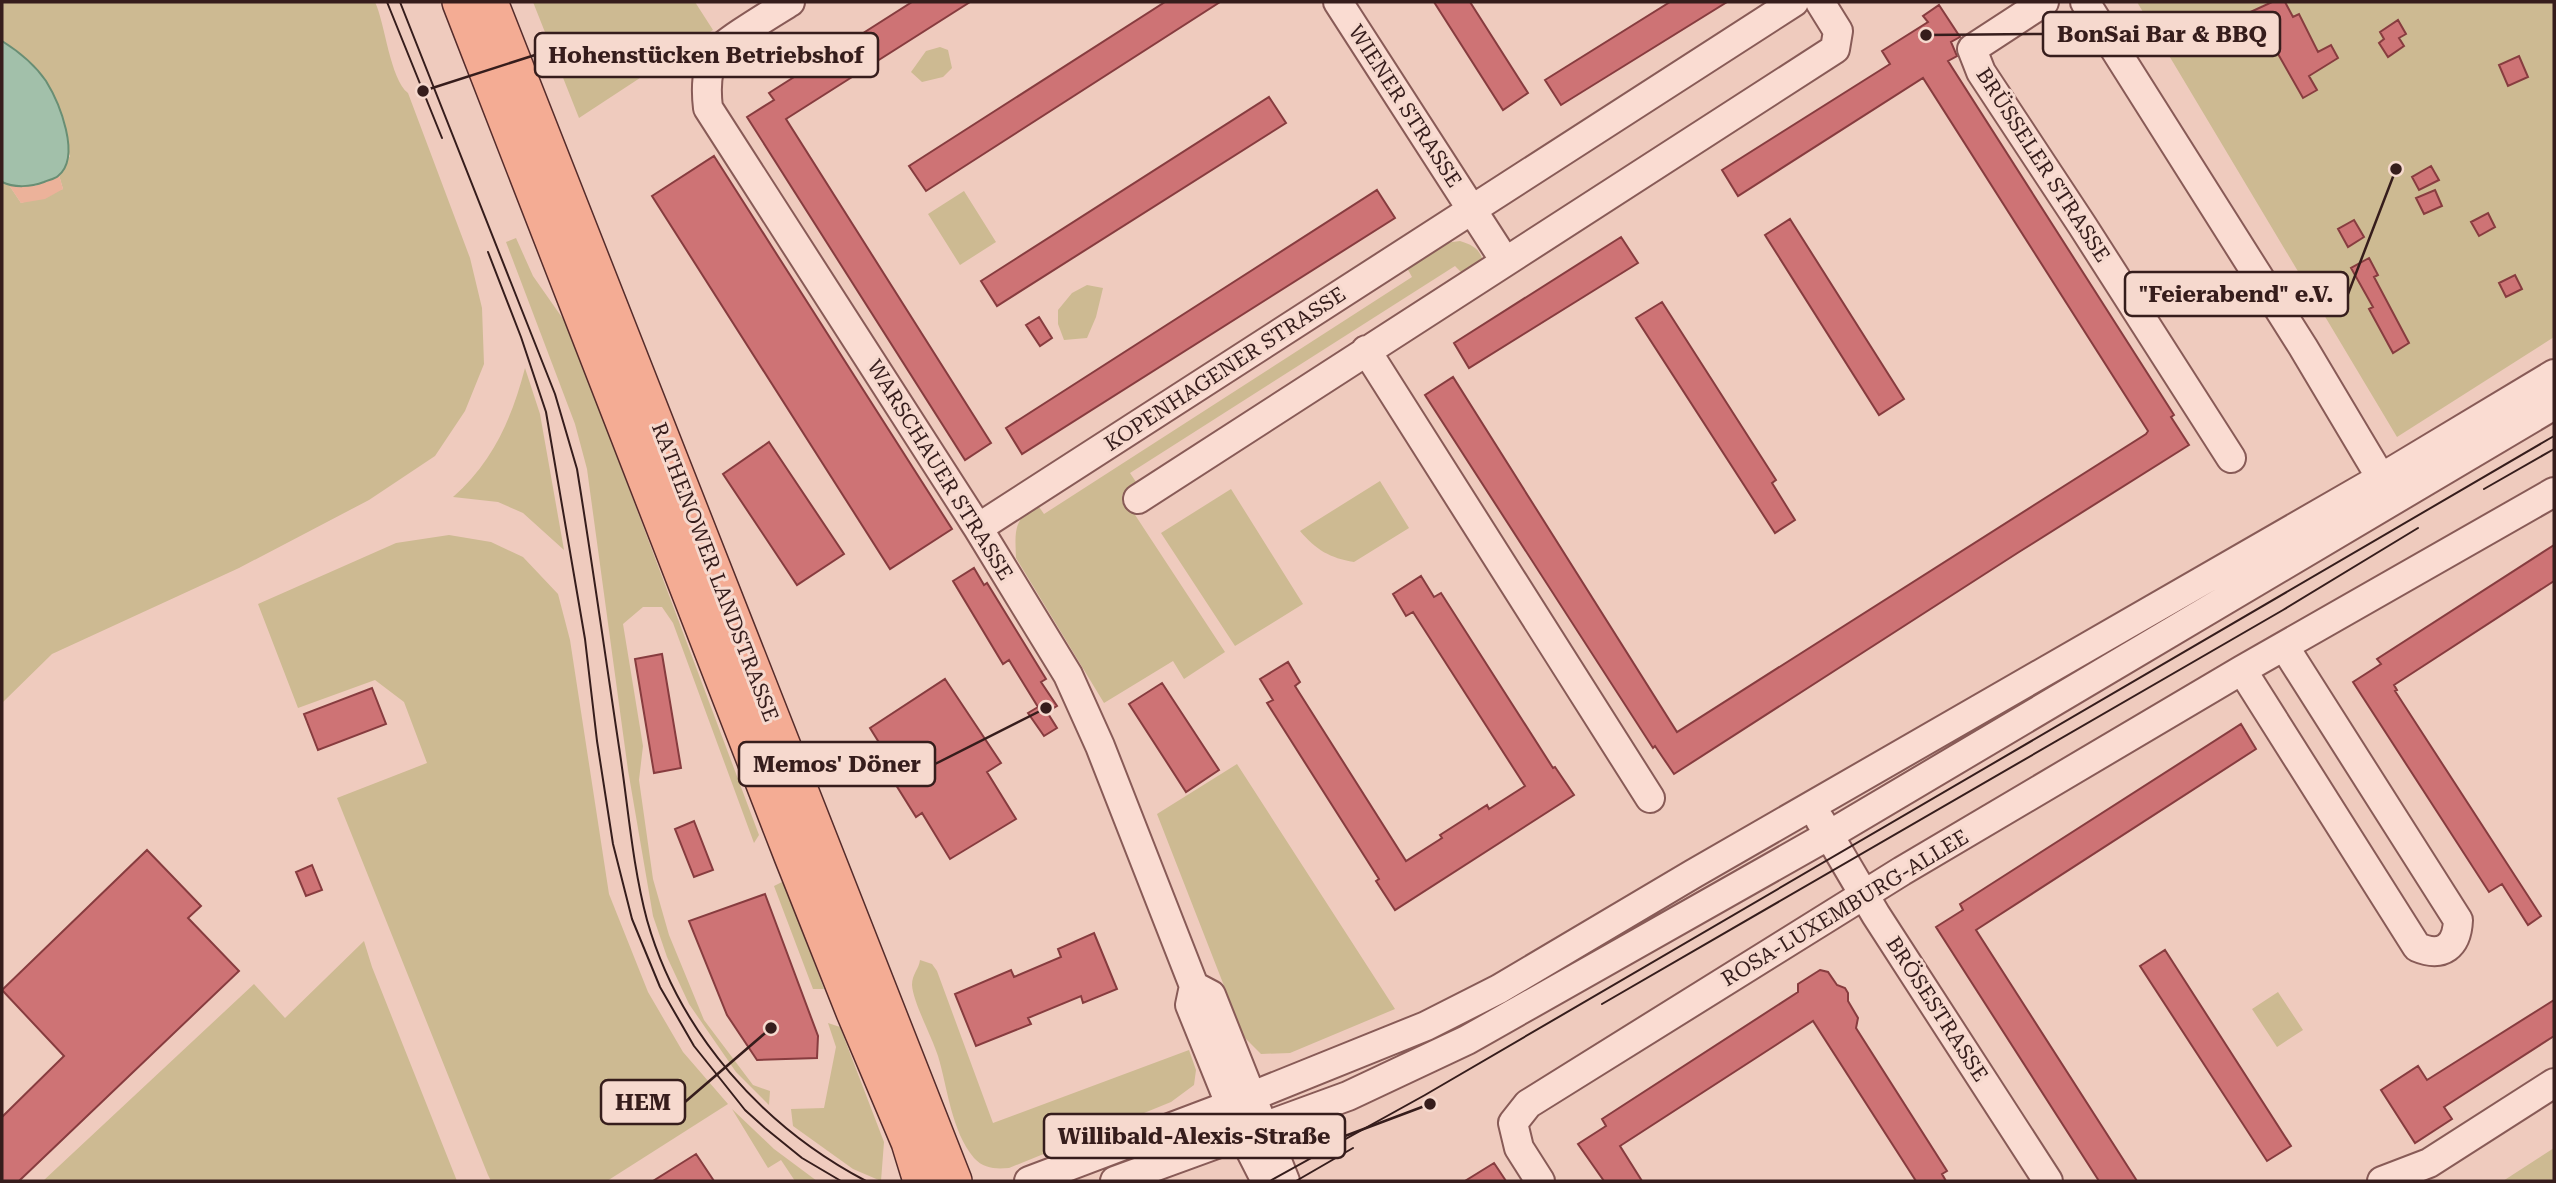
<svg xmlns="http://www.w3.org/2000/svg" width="2556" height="1183" viewBox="0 0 2556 1183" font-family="'Roboto Serif',serif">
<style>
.green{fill:#cdba92}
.sand{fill:#ecb29a}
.water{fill:#a2c0aa;stroke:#698e74;stroke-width:2}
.building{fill:#ce7375;stroke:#873c3f;stroke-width:2}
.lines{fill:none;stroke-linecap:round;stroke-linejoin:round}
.minor-casing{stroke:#885b57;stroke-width:32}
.major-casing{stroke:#552c2b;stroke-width:38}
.minor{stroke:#fadcd2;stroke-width:28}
.major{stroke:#f4ac94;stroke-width:35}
.tram{stroke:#361d1c;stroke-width:2}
.labels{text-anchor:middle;stroke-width:6;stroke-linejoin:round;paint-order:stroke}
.street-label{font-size:21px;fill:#361d1c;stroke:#f6d9ce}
.leader{fill:none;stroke:#361d1c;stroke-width:2.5}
.callout-dot{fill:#361d1c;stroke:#f6d9ce;stroke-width:2.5}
.callout{fill:#f6d9ce;stroke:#361d1c;stroke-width:2.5}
.callout-label{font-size:23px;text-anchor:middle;font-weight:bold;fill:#361d1c}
</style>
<rect width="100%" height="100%" fill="#efcbbe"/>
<!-- green -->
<path class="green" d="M2,2h373c10,21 15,77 33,91l62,165 12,50 2,56 -19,47 -30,45 -66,44 -130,68 -187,86 -50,49v-521l7,3 12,18 42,-14 -4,-14 11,-19 -51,-104 -17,-11z
M533,2h162l18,28 -134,88z
M2137,2h417v335l-157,100z
M940,47l8,3 4,18 -9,9 -21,5 -11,-10 15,-21z
M964,191l32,51 -36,23 -32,-51z
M516,238l17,38 35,50 191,509 -5,8 -81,-220 -11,-16h-19l-20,17 20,122 -4,34 14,99 16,56 35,85 49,65 17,6 -1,14 -33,-33 -47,-68 -22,-47 -14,-41 -25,-146 -41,-301 -12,-45 -69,-182z
M1460,241c12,4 20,7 23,21l-17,15 -11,-11 -325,207 8,12 -16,10 103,157 -41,27 -11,-18 -69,42 -88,-145c-1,-28 -3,-37 21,-54l7,10 368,-237 -5,-9 38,-25z
M1087,285l16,3 -7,29 -9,21 -23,2 -6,-16v-14l14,-17z
M525,368l15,46 24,136 -41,-37 -25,-11 -45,-5c40,-35 59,-79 72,-129z
M1380,481l29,47 -55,34c-24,-4 -38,-12 -54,-31z
M1231,489l72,115 -68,42 -74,-113z
M449,535l42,7 32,15 35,37 12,46 39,254 39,98 35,60 45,52 -121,77h-116l-3,-6 -151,-377 90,-35 -23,-61 -29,-22 -77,28 -40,-104 138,-61z
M1237,764l158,245 -105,44 -29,1 -17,-17 -87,-223z
M784,881l40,108h-11l-39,-103z
M364,941l8,26 85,214h-414l211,-197 31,34z
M920,960l12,4 5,7 56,152 196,-73 7,20 -2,15 -23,17 -162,66c-13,1 -25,1 -35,-10 -23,-28 -26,-69 -36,-102 -6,-19 -25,-54 -26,-71 0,-11 7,-16 8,-25z
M2278,992l25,38 -26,17 -25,-38z
M828,1023l12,4 44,115 -3,39 -28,-12 -60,-43 -2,-17 33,-1 12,-61z
M732,1109l42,40 43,32h-22l-14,-21 -13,8z
M2554,1148v33h-51z"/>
<!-- sand -->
<path class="sand" d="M59,175l4,14 -18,10 -24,4 -12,-18 26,1z"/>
<!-- water -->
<path class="water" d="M2,41c16,10 33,24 44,40 13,21 36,76 12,95 -3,3 -10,4 -14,6 -13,5 -30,6 -42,0z"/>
<!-- building -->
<path class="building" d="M912,2h58l-184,117 205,324 -26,17 -218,-343 27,-17 -5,-7z
M1165,2h55l-294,189 -17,-25z
M1434,2h36l58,91 -25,17z
M1670,2h57l-166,103 -16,-25z
M2272,2h13l8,15 6,-3 19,38 13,-7 7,13 -29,18 8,14 -14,8 -42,-74 -8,4 -7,-14z
M1939,5l21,32 -9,5 6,14 -9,5 226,354 -3,2 18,28 -170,107 -345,222 -19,-28 -2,2 -228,-353 28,-18 224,355 469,-298 2,-3 -225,-353 -185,118 -16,-26 168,-106 -8,-13 46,-29 -5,-6z
M2398,20l8,14 -7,4 5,8 -16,11 -9,-14 5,-4 -4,-7z
M2519,56l9,21 -20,9 -9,-21z
M1269,97l17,26 -289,183 -16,-25z
M714,156l238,373 -62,40 -238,-373z
M2431,166l8,14 -20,10 -7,-13z
M1377,190l18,28 -373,236 -16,-26z
M2435,190l7,16 -18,8 -8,-16z
M2488,213l7,14 -16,9 -8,-14z
M1790,219l114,180 -25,16 -114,-180z
M2354,220l10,17 -16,10 -10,-18z
M1621,237l17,26 -169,105 -15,-25z
M2369,258l9,17 -4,2 35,66 -16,10 -24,-44 4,-2 -22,-39z
M2515,275l7,14 -16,8 -7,-14z
M1662,302l114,178 -4,3 23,37 -20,13 -139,-215z
M1039,317l13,21 -12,8 -14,-21z
M769,442l75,112 -47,31 -74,-111z
M2554,545v36l-160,104 3,5 -2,1 146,225 -13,9 -26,-41 -13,8 -136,-210 28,-18 -4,-5z
M974,568l10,17 3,-2 59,96 -5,3 16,24 -10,6 10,16 -13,8 -16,-23 10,-6 -29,-47 -6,4 -50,-83z
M1421,576l13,21 7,-4 112,175 2,-1 19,28 -179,115 -19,-29 3,-2 -112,-176 6,-3 -13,-21 28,-17 12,20 -5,4 111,175 36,-23 -2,-3 47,-30 2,4 36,-23 -112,-174 -7,4 -13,-22z
M662,654l19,114 -27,5 -19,-114z
M945,679l56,84 -14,9 29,47 -66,40 -28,-46 -6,4 -20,-32 7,-4 -33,-53z
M1162,683l57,87 -33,22 -57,-88z
M372,688l14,36 -68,26 -14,-36z
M2241,724l15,25 -280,181 161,251h-38l-163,-254 27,-17 -3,-6z
M694,821l19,49 -19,7 -19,-48z
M147,850l54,56 -13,12 51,53 -220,210h-17v-64l62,-61 -62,-66z
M312,865l10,25 -16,6 -10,-24z
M765,894l53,142 -1,22 -60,2 -30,-45 -38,-94z
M1094,933l23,56 -34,14 -2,-7 -53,22 3,6 -55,22 -21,-52 56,-24 3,7 47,-20 -3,-8z
M2165,950l126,196 -24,15 -127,-195z
M1820,970l8,2 9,13 8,3 3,5v8l10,17 -2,10 91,143 -5,3 4,7h-30l-103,-160 -193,125 22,35h-38l-26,-37 28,-18 -4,-7 196,-127v-8z
M2554,1000v36l-110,71 8,12 -37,24 -34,-53 37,-24 9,14z
M696,1154l18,27h-61z
M1494,1163l12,18h-41z"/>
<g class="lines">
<defs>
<path id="minor" d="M790,2c-14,9 -68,41 -74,51 -10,15 -10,38 -8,55l270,420 90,147 32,71 94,240 -4,19 53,131 23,45
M1338,2l167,259
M2044,2l-72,47 9,23 101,153 149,233
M2085,2l218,345 87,146
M1366,350l284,448
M1138,499l697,-450 3,-18 -18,-29
M978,528l816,-526
M2242,670l175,277c26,11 40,-1 41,-27l-174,-274
M1820,820l56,95 172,266
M1194,986l17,9 74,186
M1029,1181l201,-76 196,-79 73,-37 194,-115 688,-396 173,-104
M1115,1181l233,-85 119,-56 362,-205 725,-430
M1540,1181l-21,-33 -6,-25 15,-19 374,-233 340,-201 312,-178
M2382,1181l47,-18 125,-80"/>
<path id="major" d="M460,2l332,854 62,156 55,130 12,39
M490,2l464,1179"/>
</defs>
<!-- minor casing -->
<use href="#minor" class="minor-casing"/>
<!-- major casing -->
<use href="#major" class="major-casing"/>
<!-- minor -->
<use href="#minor" class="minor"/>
<!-- major -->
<use href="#major" class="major"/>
<!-- tram -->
<path class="tram" d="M387,2l55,136
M400,2l155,392 22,75c15,92 28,185 42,278 9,57 13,117 28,173 32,113 116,207 219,261
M488,252l33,85 25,75 39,227 12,102 16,103 19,75 28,68 34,59 28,35 23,29 20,18 37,30 39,23
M2484,489l70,-40
M1602,1004l681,-394 135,-82
M1270,1181l155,-86 1129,-659
M1296,1181l57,-33"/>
</g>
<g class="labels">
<!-- street labels -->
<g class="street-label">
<text transform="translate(1405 106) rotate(57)" y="7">WIENER STRASSE</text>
<text transform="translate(2043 165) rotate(57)" y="7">BRÜSSELER STRASSE</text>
<text transform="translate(1225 369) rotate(-33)" y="7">KOPENHAGENER STRASSE</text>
<text transform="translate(940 470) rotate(58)" y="7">WARSCHAUER STRASSE</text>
<text transform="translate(715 572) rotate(69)" y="7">RATHENOWER LANDSTRASSE</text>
<text transform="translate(1845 908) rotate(-31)" y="7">ROSA-LUXEMBURG-ALLEE</text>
<text transform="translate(1937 1009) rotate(57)" y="7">BRÖSESTRASSE</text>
</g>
</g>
<!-- callouts -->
<path class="leader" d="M1926 35L2043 34M423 91L535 55M2396 169L2348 294M1046 708L935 764M771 1028L685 1102M1430 1104L1345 1136"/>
<g class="callout-dot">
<circle cx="1926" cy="35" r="7"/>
<circle cx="423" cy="91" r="7"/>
<circle cx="2396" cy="169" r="7"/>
<circle cx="1046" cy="708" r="7"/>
<circle cx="771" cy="1028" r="7"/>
<circle cx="1430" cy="1104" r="7"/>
</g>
<g class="callout">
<rect x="2043" y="12" width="237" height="44" rx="7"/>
<rect x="535" y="33" width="343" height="44" rx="7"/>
<rect x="2125" y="272" width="223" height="44" rx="7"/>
<rect x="739" y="742" width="196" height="44" rx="7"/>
<rect x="601" y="1080" width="84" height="44" rx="7"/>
<rect x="1044" y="1114" width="301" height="44" rx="7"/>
</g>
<g class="callout-label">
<text x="2162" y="42">BonSai Bar &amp; BBQ</text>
<text x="706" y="63">Hohenstücken Betriebshof</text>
<text x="2236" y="302">"Feierabend" e.V.</text>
<text x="837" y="772">Memos' Döner</text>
<text x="643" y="1110">HEM</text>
<text x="1194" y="1144">Willibald-Alexis-Straße</text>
</g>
<!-- border -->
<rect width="2556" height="1183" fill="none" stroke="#361d1c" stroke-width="7"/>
</svg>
